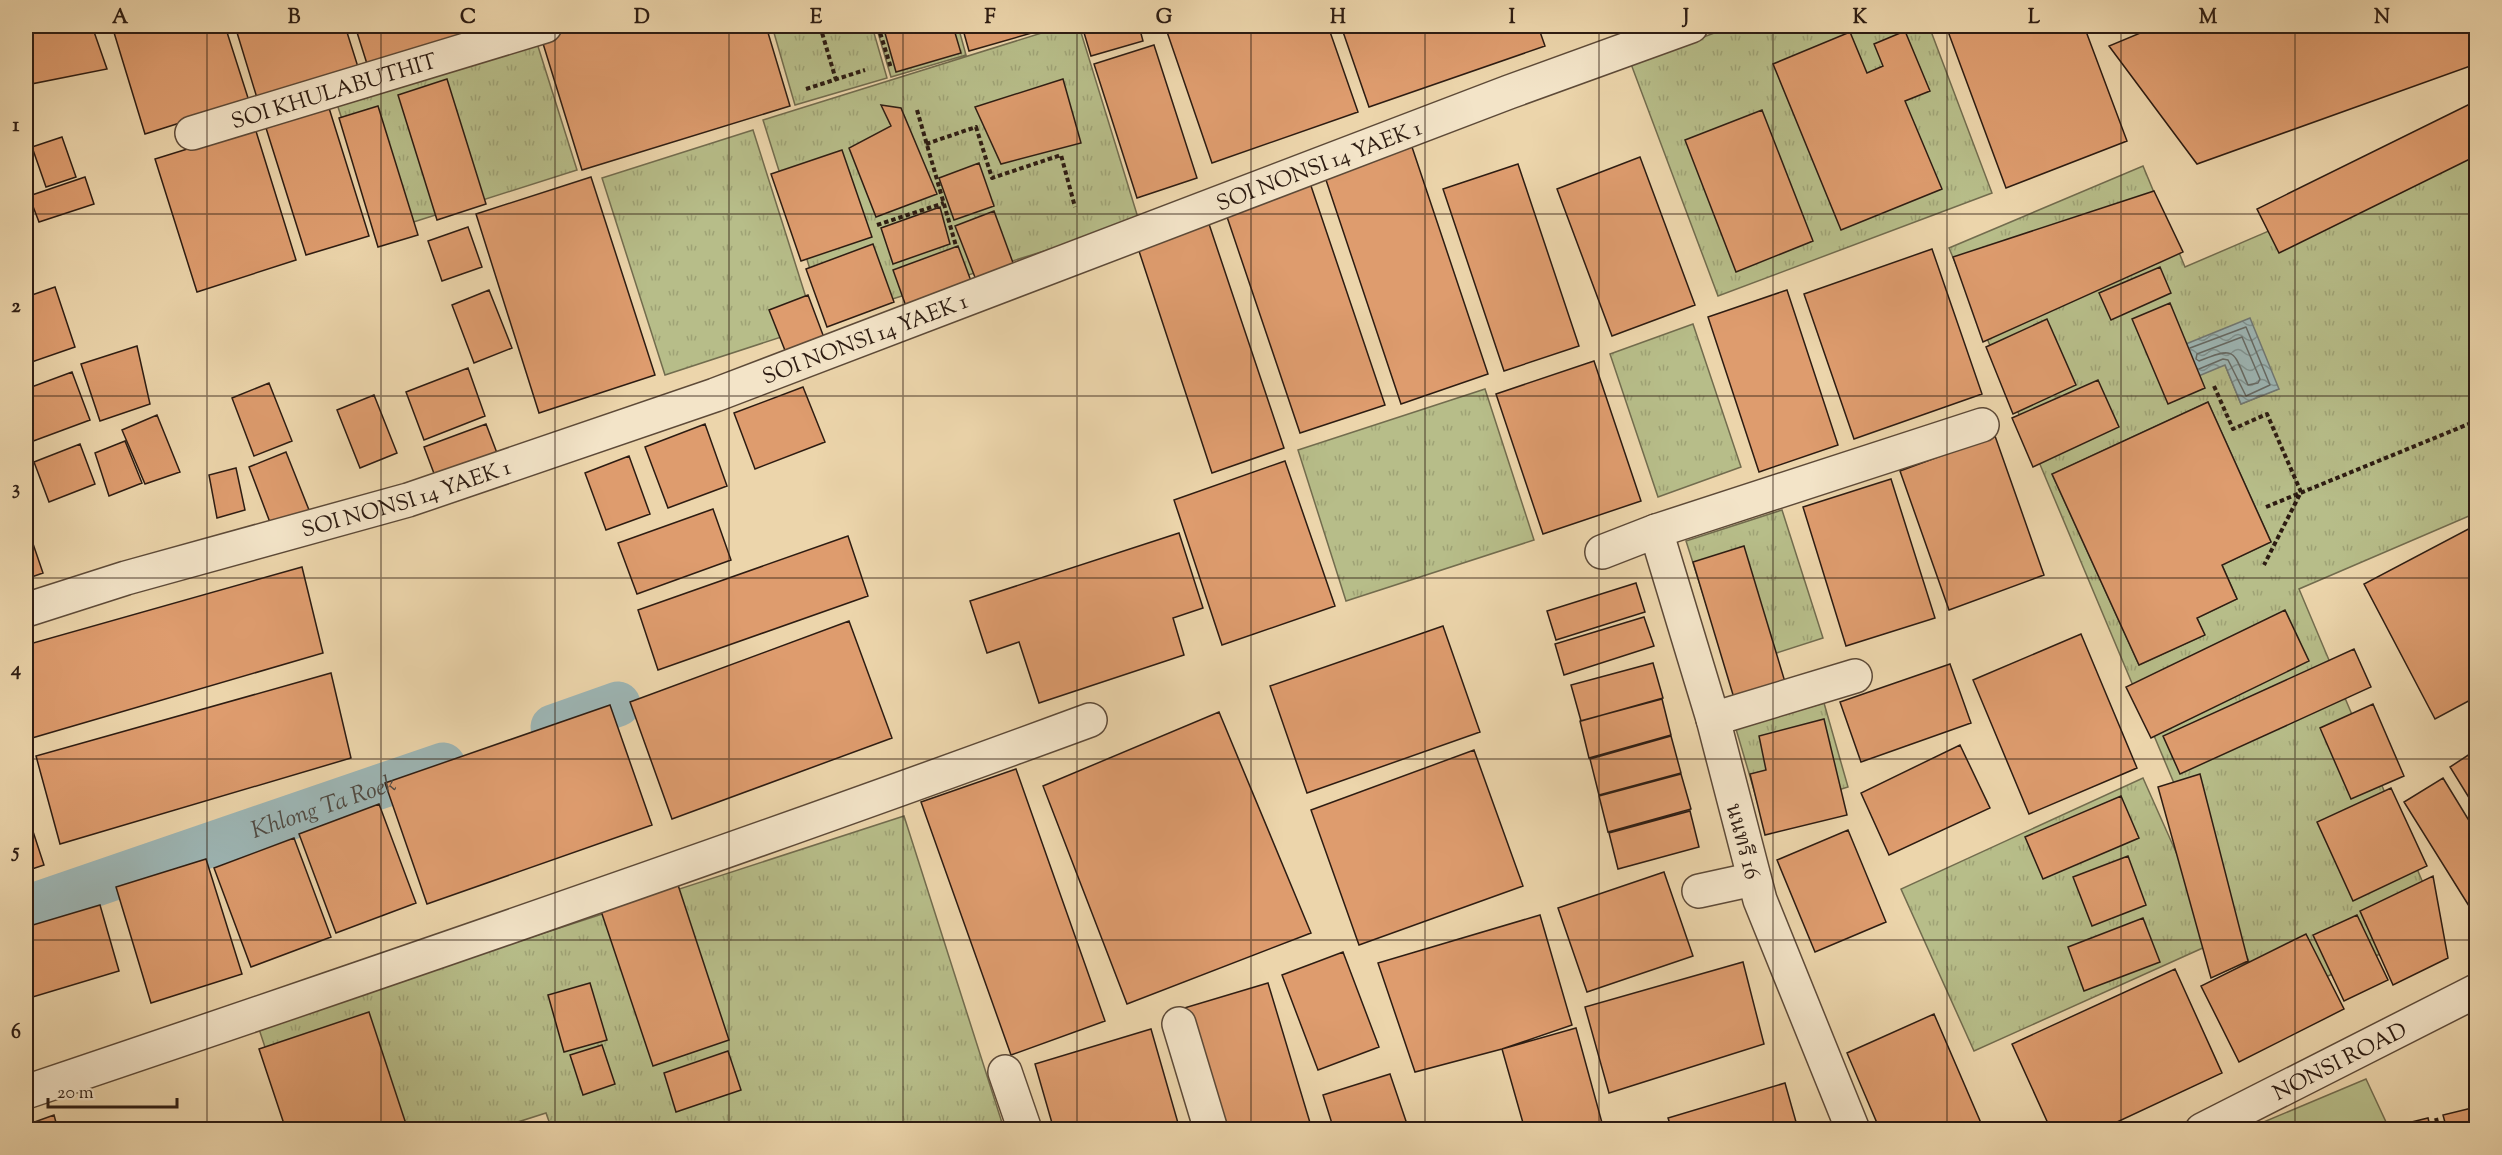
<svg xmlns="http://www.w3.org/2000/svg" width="2502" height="1155" viewBox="0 0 2502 1155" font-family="'Sorts Mill Goudy','Noto Serif Thai',serif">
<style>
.grass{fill:url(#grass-tufts);stroke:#726c4e;stroke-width:1.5;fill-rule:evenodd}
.garden{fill:#b7bd89;stroke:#726c4e;stroke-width:1.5}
.water{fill:url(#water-waves);stroke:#707874;stroke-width:1.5}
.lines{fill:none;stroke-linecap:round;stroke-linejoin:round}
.shore{stroke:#656964;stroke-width:1.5}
.canal{stroke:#9db6b5;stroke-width:45}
.building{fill:#de9c6e;stroke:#2d1c12;stroke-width:1.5}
.minor-casing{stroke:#5d4a38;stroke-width:36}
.tertiary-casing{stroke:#5d4a38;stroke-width:36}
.path{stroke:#2d1c12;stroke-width:4;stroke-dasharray:4.5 3;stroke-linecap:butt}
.minor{stroke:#f3e4c8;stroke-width:33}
.tertiary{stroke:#f3e4c8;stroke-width:33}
.grid{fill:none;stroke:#2d1c12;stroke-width:1.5;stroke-opacity:0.55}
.labels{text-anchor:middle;stroke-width:4.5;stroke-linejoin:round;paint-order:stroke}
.street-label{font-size:22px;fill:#2d1c12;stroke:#f3e4c8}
.water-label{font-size:24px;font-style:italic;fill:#4f4a43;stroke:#f3e4c8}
.neatline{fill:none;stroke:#2d1c12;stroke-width:2}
.grid-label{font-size:20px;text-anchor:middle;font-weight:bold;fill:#2d1c12}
</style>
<defs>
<pattern id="grass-tufts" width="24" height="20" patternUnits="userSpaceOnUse" patternTransform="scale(1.5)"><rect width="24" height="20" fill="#b7bd89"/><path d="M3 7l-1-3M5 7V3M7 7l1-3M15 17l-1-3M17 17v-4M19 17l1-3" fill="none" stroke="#9ea275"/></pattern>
<pattern id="water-waves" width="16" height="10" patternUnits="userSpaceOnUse" patternTransform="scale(1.5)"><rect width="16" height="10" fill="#9db6b5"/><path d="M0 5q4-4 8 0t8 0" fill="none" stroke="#809392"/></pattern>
</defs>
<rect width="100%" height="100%" fill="#ecd5ab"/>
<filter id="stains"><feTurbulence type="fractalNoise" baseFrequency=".00333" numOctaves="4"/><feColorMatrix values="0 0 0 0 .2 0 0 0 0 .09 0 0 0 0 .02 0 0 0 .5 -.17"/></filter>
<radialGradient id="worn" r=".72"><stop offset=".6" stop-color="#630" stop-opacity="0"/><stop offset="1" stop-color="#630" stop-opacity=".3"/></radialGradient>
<!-- grass -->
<path class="grass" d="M772,26h100l15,52 -92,27z
M876,26h82l8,29 -75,22z
M1064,26h15l60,195 -313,99 -63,-200z
M1733,26h196l63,167 -274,103 -87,-232z
M536,40l41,130 -198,63 -42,-129z
M753,130l62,196 -150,49 -63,-197z
M2476,142v371l-177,76 143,339 -176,74 -317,-754 194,-82 42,101zM2225,365l53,24 -37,15zM2208,402l63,140 -49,23 15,34 -40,19 7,17 -65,30 -87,-191z
M1693,324l48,143 -83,30 -48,-143z
M1485,389l49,151 -188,61 -48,-151z
M1782,510l41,128 -96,31 -41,-128z
M1824,703l24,84 -87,27 -25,-85z
M2143,778l73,164 -242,109 -73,-162z
M904,816l100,313 -452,1 -6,-17 -50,16h-204l-34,-103z"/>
<!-- garden -->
<path class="garden" d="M2366,1079l20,43 -31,7h-108z"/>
<!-- water -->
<path class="water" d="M2250,318l29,71 -38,15 -16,-39 -36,15 -13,-32z"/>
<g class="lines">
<!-- shore -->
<path class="shore" d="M2242,337l18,42 -2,4 -10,2c-15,-33 -11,-40 -49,-24l-3,-2 1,-5z
M2190,348l56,-21 24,58 -24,11 -18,-36 -5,-1 -24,10"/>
<!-- canal -->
<g class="canal">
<path d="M553,727l65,-23"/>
<path id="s1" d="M26,908l417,-143"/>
</g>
</g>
<!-- building -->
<path class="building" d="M26,26h66l15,43 -76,15 -5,-21z
M112,26h113l24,75 -104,33z
M235,26h110l13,41 -101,31z
M355,26h109l3,10 -99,31z
M578,26h188l24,80 -208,64 -41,-133z
M883,26h70l8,27 -65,19z
M962,26h94l-87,25z
M1082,26h57l4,15 -52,15z
M1165,26h163l30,86 -146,51z
M1341,26h197l7,20 -176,61z
M1946,26h138l43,115 -121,47z
M2157,26h319v38l-279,100 -88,-118z
M1905,31l25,60 -25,10 37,88 -101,41 -68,-166 77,-32 17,41 16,-7 -9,-22z
M1154,45l43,133 -60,20 -43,-134z
M447,79l39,125 -49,16 -39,-125z
M1063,79l18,64 -80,21 -26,-57z
M2476,101v55l-197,97 -22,-44z
M881,105l20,3 36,86 -61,23 -27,-69 42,-22z
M378,106l40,129 -40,12 -39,-129z
M329,108l40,128 -63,19 -40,-127z
M1762,110l51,131 -77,31 -51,-132z
M255,128l41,132 -99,32 -42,-133z
M62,137l14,40 -30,10 -14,-40z
M1412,147l76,227 -87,30 -76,-227z
M842,150l30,87 -71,24 -30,-87z
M1640,157l55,148 -83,31 -55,-147z
M979,163l15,43 -40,14 -15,-42z
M1518,164l61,182 -75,25 -61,-182z
M85,177l9,27 -55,18 -10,-26z
M591,177l64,198 -116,38 -63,-199z
M1310,183l75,222 -85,28 -75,-222z
M2154,191l29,61 -200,90 -30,-85z
M940,207l10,37 -57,20 -12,-36z
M994,211l22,60 -38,14 -23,-59z
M1209,224l75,224 -72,25 -74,-225z
M468,227l14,40 -40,14 -14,-40z
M873,244l21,58 -67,25 -21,-58z
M958,246l16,43 -66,23 -15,-42z
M1932,249l50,145 -128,45 -50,-145z
M2160,267l11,26 -60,27 -12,-27z
M55,287l20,60 -49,17v-67z
M489,290l23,58 -38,15 -22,-58z
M1787,290l51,155 -79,27 -51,-155z
M808,295l18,48 -38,15 -19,-48z
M2170,303l35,85 -37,16 -36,-85z
M2047,319l29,66 -63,29 -27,-67z
M137,346l13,58 -50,17 -19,-57z
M1594,361l47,140 -98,33 -47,-140z
M468,368l17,48 -61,24 -18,-48z
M72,372l18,48 -62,23 -2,-6v-48z
M2098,380l21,47 -86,40 -21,-49z
M269,383l23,58 -38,15 -22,-58z
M803,387l22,55 -70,27 -21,-56z
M374,395l23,58 -37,15 -23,-58z
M2208,402l63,140 -49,23 15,34 -40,19 8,17 -66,30 -87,-191z
M157,415l23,57 -35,12 -23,-54z
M486,424l14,37 -62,23 -14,-37z
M705,424l22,62 -59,22 -23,-61z
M1995,436l49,139 -95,35 -49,-139z
M125,441l17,42 -33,13 -14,-43z
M80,444l15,40 -46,18 -15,-40z
M286,452l23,58 -38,15 -22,-58z
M629,456l21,58 -44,16 -21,-57z
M1285,461l50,145 -113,39 -48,-145z
M236,468l9,42 -28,8 -8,-43z
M1891,479l44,139 -89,28 -43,-139z
M713,509l18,51 -94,34 -19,-51z
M2476,525v172l-41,22 -71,-135z
M29,532l14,41 -17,6v-46z
M1179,533l24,75 -30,10 11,37 -145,48 -20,-61 -32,11 -17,-52z
M848,536l20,60 -210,74 -20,-60z
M1744,546l41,136 -51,16 -41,-136z
M302,567l21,86 -291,85 -6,-23v-70z
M1636,583l9,29 -89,28 -9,-29z
M2285,610l24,51 -158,77 -25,-51z
M1644,617l10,29 -90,29 -9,-31z
M849,621l43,117 -220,81 -42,-117z
M1443,626l37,106 -173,61 -37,-107z
M2081,634l56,134 -108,46 -56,-134z
M2354,649l17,38 -191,87 -17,-38z
M1653,663l10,35 -82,23 -10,-36z
M1950,664l21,59 -110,39 -21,-60z
M331,673l20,85 -291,86 -24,-88z
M1662,699l9,36 -82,23 -9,-37z
M2373,704l31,72 -53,23 -31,-71z
M610,705l42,120 -225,79 -42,-121z
M1219,712l92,221 -184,71 -84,-218z
M1824,719l23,96 -82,20 -15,-61 16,-4 -7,-34z
M1671,736l10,37 -82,22 -9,-36z
M1960,745l30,63 -101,47 -28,-62z
M1474,750l49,136 -164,59 -48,-135z
M2476,750v59l-26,-42z
M1016,769l89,252 -94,34 -90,-253z
M1681,774l10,35 -83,23 -9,-36z
M2200,774l48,187 -37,17 -53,-191z
M2443,778l33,54v81l-2,1 -70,-112z
M2391,788l36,78 -74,35 -36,-79z
M2121,796l18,42 -96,41 -18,-42z
M379,804l37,99 -80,30 -37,-99z
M26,810l18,55 -18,6z
M1690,811l9,36 -81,22 -9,-36z
M1848,830l38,92 -71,30 -38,-92z
M294,838l37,99 -80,30 -37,-99z
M2128,856l18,49 -54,21 -19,-49z
M206,859l36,115 -91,29 -35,-116z
M1664,872l29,84 -106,36 -29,-84z
M2433,876l15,82 -55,27 -33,-74z
M678,885l51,155 -76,26 -52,-155z
M100,905l19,66 -93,28v-72z
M1540,915l32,110 -70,24 -87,23 -37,-109z
M2357,915l31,65 -44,21 -31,-66z
M2143,918l17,44 -76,29 -16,-44z
M2306,934l38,75 -105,53 -38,-76z
M1343,952l36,95 -61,23 -36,-95z
M1743,962l21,82 -155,49 -24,-86z
M2175,969l47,104 -122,57h-49l-39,-86z
M590,983l17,57 -43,12 -16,-57z
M1268,983l43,143 -11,4h-83l-36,-121z
M369,1012l39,118h-122l-27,-81z
M1934,1014l50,116h-104l-33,-77z
M1576,1028l28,102h-79l-23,-81z
M1151,1029l29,101h-126l-19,-66z
M602,1045l13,39 -32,11 -13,-40z
M728,1051l13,39 -65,22 -12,-39z
M1390,1074l19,56h-75l-11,-35z
M1785,1083l13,46 -126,1 -4,-12z
M2476,1107v23h-29l-4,-15z
M54,1115l4,15h-32v-5z
M2428,1118l3,12h-39l-1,-3z"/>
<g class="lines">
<defs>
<g id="minor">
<path id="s2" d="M192,133l353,-107"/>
<path d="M1656,531l326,-106"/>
<path d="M1602,552l54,-21 57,188 47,181 93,230"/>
<path id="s3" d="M26,610l100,-32 282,-78 307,-105 794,-303 182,-66"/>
<path d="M1713,719l142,-43"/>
<path d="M1699,891l55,-12"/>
<path d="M1179,1024l32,106"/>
<path d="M1005,1072l20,58"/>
<path d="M26,1092c356,-120 711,-242 1064,-372"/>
</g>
<g id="tertiary">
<path id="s4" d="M2202,1130l274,-139"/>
</g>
</defs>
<!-- minor casing -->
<use href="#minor" class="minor-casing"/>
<!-- tertiary casing -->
<use href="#tertiary" class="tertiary-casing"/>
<!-- path -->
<path class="path" d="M820,26l16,54
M878,26l13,42
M806,89l59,-19
M917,110l39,136
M926,144l50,-17 16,51 69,-23 14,52
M877,225l67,-22
M2214,386l19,43 34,-15 34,78 -37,73
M2266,507l210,-86
M2436,1118l3,12"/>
<!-- minor -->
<use href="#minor" class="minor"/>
<!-- tertiary -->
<use href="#tertiary" class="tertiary"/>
</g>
<!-- grid -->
<path class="grid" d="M207,26v1104M381,26v1104M555,26v1104M729,26v1104M903,26v1104M1077,26v1104M1251,26v1104M1425,26v1104M1599,26v1104M1773,26v1104M1947,26v1104M2121,26v1104M2295,26v1104M26,214h2450M26,396h2450M26,578h2450M26,759h2450M26,940h2450"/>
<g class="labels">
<!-- street labels -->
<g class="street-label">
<text dy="8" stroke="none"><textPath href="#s2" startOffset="148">SOI KHULABUTHIT</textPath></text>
<text dy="8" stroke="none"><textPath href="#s3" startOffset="1368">SOI NONSI 14 YAEK 1</textPath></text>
<text dy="8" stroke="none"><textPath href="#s3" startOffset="882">SOI NONSI 14 YAEK 1</textPath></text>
<text dy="8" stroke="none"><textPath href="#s3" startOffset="396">SOI NONSI 14 YAEK 1</textPath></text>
<text transform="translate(1744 841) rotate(75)" y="8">นนทรี 16</text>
<text dy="8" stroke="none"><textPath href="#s4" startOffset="154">NONSI ROAD</textPath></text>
</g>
<!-- water labels -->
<g class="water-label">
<text dy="8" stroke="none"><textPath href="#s1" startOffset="314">Khlong Ta Roek</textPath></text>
</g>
</g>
<!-- margin -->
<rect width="2502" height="1155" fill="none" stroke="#ecd5ab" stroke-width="66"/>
<!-- scale -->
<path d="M48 1098v9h129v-9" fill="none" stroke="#2d1c12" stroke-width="3"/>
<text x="57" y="1098" font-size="18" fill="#2d1c12" stroke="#f3e4c8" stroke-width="4.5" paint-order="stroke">20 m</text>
<rect x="33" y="33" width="2436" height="1089" class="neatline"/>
<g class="grid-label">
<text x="120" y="23">A</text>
<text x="294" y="23">B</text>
<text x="468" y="23">C</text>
<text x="642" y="23">D</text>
<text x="816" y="23">E</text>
<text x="990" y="23">F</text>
<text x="1164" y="23">G</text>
<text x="1338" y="23">H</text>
<text x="1512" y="23">I</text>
<text x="1686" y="23">J</text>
<text x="1860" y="23">K</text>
<text x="2034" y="23">L</text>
<text x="2208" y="23">M</text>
<text x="2382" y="23">N</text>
<text x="16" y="131">1</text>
<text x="16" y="312">2</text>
<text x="16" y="494">3</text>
<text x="16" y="675">4</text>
<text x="16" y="857">5</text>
<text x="16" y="1038">6</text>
</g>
<rect width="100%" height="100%" filter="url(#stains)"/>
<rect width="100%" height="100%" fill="url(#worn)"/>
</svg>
